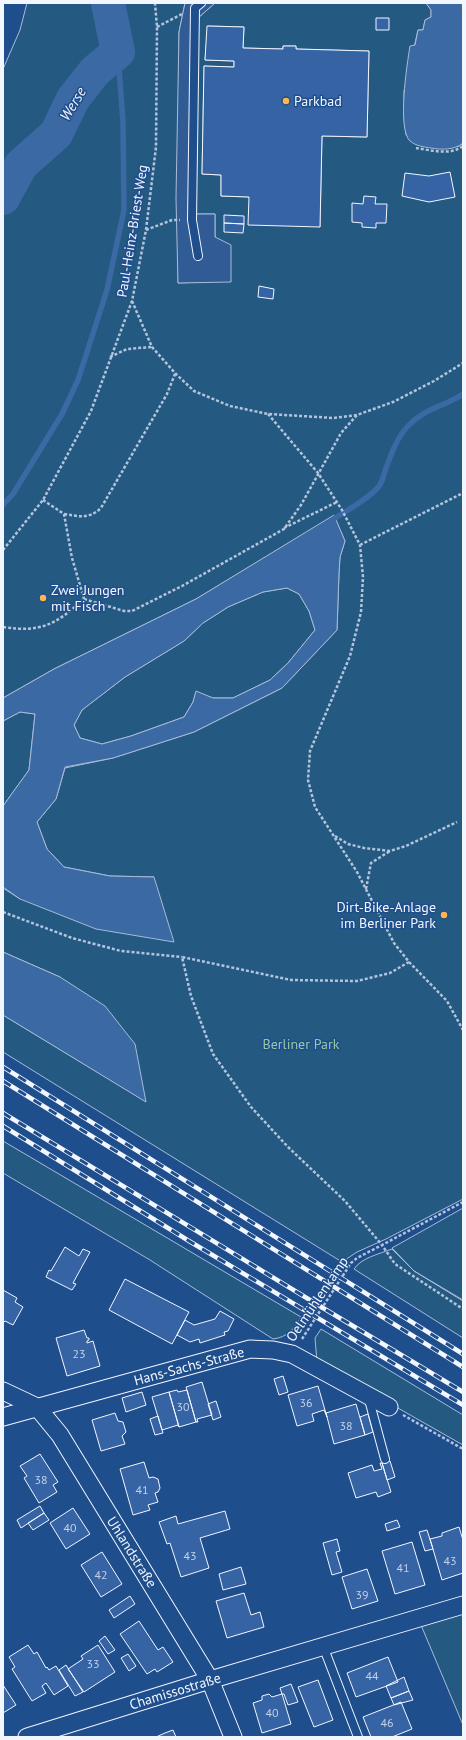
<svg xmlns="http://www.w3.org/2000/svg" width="466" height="1740" viewBox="0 0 466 1740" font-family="'PT Sans',sans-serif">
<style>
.green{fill:#245a82;stroke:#a8bbd7;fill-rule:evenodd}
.parking{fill:#305b95;stroke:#a8bbd7}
.water{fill:#3b69a3;stroke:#a8bbd7;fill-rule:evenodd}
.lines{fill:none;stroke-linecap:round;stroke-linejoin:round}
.stream{stroke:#3b69a3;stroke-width:5.5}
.river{stroke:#3b69a3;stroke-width:34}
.building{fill:#3563a3;stroke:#f2f6ff}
.lane-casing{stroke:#f2f6ff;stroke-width:10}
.street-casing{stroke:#f2f6ff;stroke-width:19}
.path{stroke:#b3c4dc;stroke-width:2.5;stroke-dasharray:3 2;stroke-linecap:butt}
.lane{stroke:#1f4e8c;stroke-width:8}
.street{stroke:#1f4e8c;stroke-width:17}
.rail-casing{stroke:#f2f6ff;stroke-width:4.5}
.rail{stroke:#1f4e8c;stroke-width:3;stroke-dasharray:9;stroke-linecap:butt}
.poi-dot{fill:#ffb74d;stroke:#1f4e8c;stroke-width:1.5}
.labels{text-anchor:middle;stroke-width:3;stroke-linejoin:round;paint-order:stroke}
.number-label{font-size:12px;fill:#c3d1e8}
.poi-label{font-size:14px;fill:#f2f6ff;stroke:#1f4e8c;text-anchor:start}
.street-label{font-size:14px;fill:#f2f6ff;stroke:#1f4e8c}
.park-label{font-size:14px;fill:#97c8a6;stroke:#1f4e8c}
.water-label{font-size:15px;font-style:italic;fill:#f2f6ff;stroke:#1f4e8c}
</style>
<rect width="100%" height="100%" fill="#1f4e8c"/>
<!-- green -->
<path class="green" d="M27,3h72l8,34 -2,9 -15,22 -16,30 39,-29 7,-53 -3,-13h68l-6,29 -1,251 53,-2 -16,-44v-23h-19l2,-196 17,-15h211l5,7v7l-6,3 -2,10h-5l-14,61v27l2,17 52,12 5,-4v1056l-77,40 -29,13 -15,10 -339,-210v-37l142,86 -85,-124 -57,-25v-64l17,11 134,-22 -44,-1 -46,-9 -17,-18 -10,-27 19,-23 9,-31 48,-10 81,-26 88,-44 55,-58 2,-57 1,-16 5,-16 -11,-25 -138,83 -142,70 -51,29v-629l17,-39zM208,26l36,1 -1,21 40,1v-3h13v3l73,2 -2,86 -45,-1 -2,91 -71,-30 -28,-1v-21l-19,-1 2,-108 30,1v-6l-29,-1z
M287,588l12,6 10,17 6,19 -27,33 -18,17 -37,18h-20l-17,-6 -3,10 -9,15 -53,19 -29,8 -22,-6 -6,-13 8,-15 43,-33 59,-36 19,-18 25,-16 35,-15z
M20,712l15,2 -6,56 -26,36v-85z
M3,1141l298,176c-7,12 -13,20 -28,22l-123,-79 -147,-87z
M463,1208v92l-49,-29 -22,-23z
M392,1249l22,22 49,30v37l-109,-69c7,-11 25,-15 38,-20z
M321,1329l142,86v30l-146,-83 -2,-24z
M463,1612v113l-42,-100z"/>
<!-- parking -->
<path class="parking" d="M185,3h30l-17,15 -2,196h19v23l16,8v37l-53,1 -2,-85 3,-166z"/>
<!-- water -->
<path class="water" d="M99,3h18l3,13 5,39 -12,14 -40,30 17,-31 15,-22 2,-9z
M426,3h37v140c-8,7 -22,7 -32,5 -7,-1 -15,-2 -21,-7 -13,-12 -3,-77 0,-95l5,-1 3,-15h5l2,-10 6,-3v-7z
M334,515l11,26 -5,16 -1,16 -2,57 -55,58 -88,44 -81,26 -48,9 -9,32 -19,23 10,27 17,18 46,9 44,1 20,65 -78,-13 -76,-30 -17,-12v-81l26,-36 6,-56 -15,-2 -17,9v-23l51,-29 142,-70zM287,588l12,6 10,17 6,19 -27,33 -18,17 -37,18h-20l-17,-7 -3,11 -9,15 -53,19 -29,8 -22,-6 -6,-13 8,-15 43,-33 59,-36 19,-18 25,-16 35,-15z
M3,952l57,25 45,29 30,38 11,58 -143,-87z"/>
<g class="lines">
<!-- stream -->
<path class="stream" d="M3,505l10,-11 49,-80 16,-34 29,-90 17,-80 -1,-88 -5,-67
M335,518c13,-8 35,-20 45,-33 2,-4 4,-10 5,-14 6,-16 11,-32 22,-44 17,-19 37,-20 56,-33"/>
<!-- river -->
<path class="river" d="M3,198l18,-33 35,-31 17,-35 22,-28 23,-19 -10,-49"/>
</g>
<!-- building -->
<path class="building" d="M376,18h13v12h-13z
M207,26l37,1 -1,21 40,1v-3h13v3l73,2 -2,86 -45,-1 -2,91 -72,-2 1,-28 -28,-1v-21l-19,-1 2,-108 30,1v-6l-29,-1z
M450,172l5,25 -26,5 -27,-6 3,-23 24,3z
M364,196l12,1 -1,7h12l-1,19h-10v5l-14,-1v-4l-10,-1v-19l11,1z
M224,215l20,1v8l-20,-1z
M224,223l20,1 -1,9 -19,-1z
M259,286l15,3 -1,10 -15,-2z
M65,1247l14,9 4,-7 7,3 -17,31 3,1 -4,6 -26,-13 3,-7 2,1z
M125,1279l64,33 -17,32 -63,-34z
M3,1290l14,8 -2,4 8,5 -10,18 -8,-4 -2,2z
M220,1311l14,8 -6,12 -4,1 1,3 -25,8 -1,-4 -9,3 -13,-7 8,-15 9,5 21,-6z
M84,1330l3,8h2v2l-2,1v2l6,-2 7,25 -33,10 -11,-38z
M283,1376l5,16 -9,3 -5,-16z
M202,1382l10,33 -15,4 1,3h-2l-10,-35z
M318,1386l9,31 -3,-7 -12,4 2,7 -17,5 -9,-31z
M177,1390l1,2 9,-2 9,32 -17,5 -10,-35z
M142,1392l4,13 -20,7 -4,-14z
M169,1392l10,35 -1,-2 -16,5 -10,-33z
M216,1401l5,16 -8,3 -5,-16z
M356,1404l9,31 -31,9 -8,-31z
M115,1413l3,8 5,1 3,10 -4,4 3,8 -24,7 -9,-31z
M368,1414l5,18 -8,3 -5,-18z
M158,1416l5,17 -8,2 -5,-16z
M40,1454l18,28 -5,3 4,7 -18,11 -15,-25 3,-2 -7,-10z
M390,1461l5,16 -8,3 -5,-17z
M144,1462l5,16 4,-1 5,2 2,9 -2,4 -3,1 3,9 -10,3 2,5 -17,5 -13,-46z
M380,1463h2l9,29 -13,5 -2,-5 -20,6 -8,-25 24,-8 2,6 8,-2z
M40,1506l4,7 -23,15 -4,-8z
M73,1508l17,26 -24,15 -16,-26z
M225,1511l5,18 -30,9 9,30 -28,9 -11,-34 -3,1 -8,-22 17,-6 2,8z
M44,1513l5,7 -16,10 -5,-7z
M397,1520l3,7 -13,4 -2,-7z
M459,1527l4,13v33l-21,7 -12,-41 12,-3v-3z
M427,1530l6,19 -8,2 -6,-19z
M337,1539l3,12 -4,1 6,20 -10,3 -9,-32z
M412,1542l13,43 -30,9 -13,-43z
M102,1552l20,32 -21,13 -20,-32z
M241,1567l5,17 -23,6 -4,-16z
M367,1569l11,32 -26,8 -10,-32z
M244,1593l7,22 9,-3 4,15 -37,11 -11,-37z
M130,1596l5,8 -21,14 -5,-8z
M139,1621l19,29 5,-3 10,15 -16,10 -2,-3 -8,5 -27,-40z
M105,1636l10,14 -7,4 -9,-13z
M28,1645l6,9 3,-2 9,16 1,-1 2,3 7,-4 12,20 -14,9 -8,-12 -4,3 4,7 -14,8 -20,-32 3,-2 -6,-10z
M98,1645l17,27 -31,20 -16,-23 15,-10 -2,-3z
M128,1654l8,12 -7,5 -8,-13z
M388,1657l10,25 -42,15 -9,-24z
M66,1665l17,27 -8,4 -16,-26z
M404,1677l5,14 -18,7 -5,-12z
M318,1680l15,40 -19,7 -16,-40z
M291,1684l7,18 -10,3 -4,-11h-2l-2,-6z
M3,1685l13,20 -13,8z
M409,1691l4,9 -19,5 -3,-7z
M269,1694l3,3 10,-3 9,30 -29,9 -9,-30 9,-3v-4z
M401,1702l11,27 -20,8h-21l-8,-20z
M173,1730l3,7h-20l9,-4z"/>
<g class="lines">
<defs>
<path id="lane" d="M198,256l-6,-36 3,-212 6,-5
M368,1396l17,63
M323,1646l35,91"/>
<path id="street" d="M3,1391l34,16 23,28 150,245 23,57
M3,1417l247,-68 23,1 19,4 97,53
M27,1737l183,-57 253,-75"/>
</defs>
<!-- lane casing -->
<use href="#lane" class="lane-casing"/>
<!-- street casing -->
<use href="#street" class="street-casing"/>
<!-- path -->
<path class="path" d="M157,27l25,-13
M416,148c14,2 35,8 47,-2
M146,230l26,-10h8
M132,301l20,46 24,27 18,17 36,15 38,8 66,4 23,-3 36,-13 41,-21 29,-18
M110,357l17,-8 25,-2
M268,414l50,59 24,37 18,35 3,32 -2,35 -11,44 -40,95 -2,29 7,27 42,65 37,71 15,19 -19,11 -33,8 -66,-1 -109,-23 9,39 22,58 38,53 37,40 57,54 37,44 81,-43
M43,500l21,14 8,44 12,41
M64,514c15,2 24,6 37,-6l66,-114 8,-20
M284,528l53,-26
M360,545l103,-52
M3,550l40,-50 48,-89 41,-110 14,-71 10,-83 1,-120 -2,-24
M3,627c39,6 53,-3 81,-28l40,12h8l50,-25 102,-57 17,-24 40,-72 16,-18
M335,836l13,8 16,4 26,3 16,-5 51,-24
M366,889l5,-26 19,-12
M3,912l69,26 49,13 61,6
M409,962l38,39 16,29
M302,1339l49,-76 6,-5 25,-13 13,19 68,45
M403,1415l60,34"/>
<!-- lane -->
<use href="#lane" class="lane"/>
<!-- street -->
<use href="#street" class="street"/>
<defs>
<path id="rail" d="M3,1067l460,287
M3,1081l460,286
M3,1113l325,198 135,81
M3,1126l186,115 274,164"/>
</defs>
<!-- rail casing -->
<use href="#rail" class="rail-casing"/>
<!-- rail -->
<use href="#rail" class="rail"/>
</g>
<!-- markers -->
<g class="poi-dot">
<circle cx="286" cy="101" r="4"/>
<circle cx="43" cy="598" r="4"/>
<circle cx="444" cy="915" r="4"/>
</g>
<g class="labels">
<!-- number labels -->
<g class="number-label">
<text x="79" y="1358">23</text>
<text x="306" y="1407">36</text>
<text x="183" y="1411">30</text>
<text x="346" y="1430">38</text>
<text x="41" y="1484">38</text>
<text x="142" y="1494">41</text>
<text x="70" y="1532">40</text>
<text x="190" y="1560">43</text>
<text x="450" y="1565">43</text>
<text x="403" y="1572">41</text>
<text x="101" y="1579">42</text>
<text x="362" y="1599">39</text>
<text x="93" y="1668">33</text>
<text x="372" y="1680">44</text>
<text x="272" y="1717">40</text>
<text x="387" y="1727">46</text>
</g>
<!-- poi labels -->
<g class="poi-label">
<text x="294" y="106">Parkbad</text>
<text x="51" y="595">Zwei Jungen<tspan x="51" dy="16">mit Fisch</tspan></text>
<text x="436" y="912" text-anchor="end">Dirt-Bike-Anlage<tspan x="436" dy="16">im Berliner Park</tspan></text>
</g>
<!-- street labels -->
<g class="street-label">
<text transform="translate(132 231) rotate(-81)" y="5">Paul-Heinz-Briest-Weg</text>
<text transform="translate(317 1299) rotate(-56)" y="5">Oelmühlenkamp</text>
<text transform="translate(189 1366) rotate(-15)" y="5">Hans-Sachs-Straße</text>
<text transform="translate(132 1552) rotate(58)" y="5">Uhlandstraße</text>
<text transform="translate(175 1691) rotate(-17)" y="5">Chamissostraße</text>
</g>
<!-- park labels -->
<g class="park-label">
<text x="301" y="1049">Berliner Park</text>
</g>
<!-- water labels -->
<g class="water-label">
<text transform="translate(73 104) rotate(-59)" y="5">Werse</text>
</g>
</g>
<!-- border -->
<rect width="466" height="1740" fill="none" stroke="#f2f6ff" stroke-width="8"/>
</svg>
